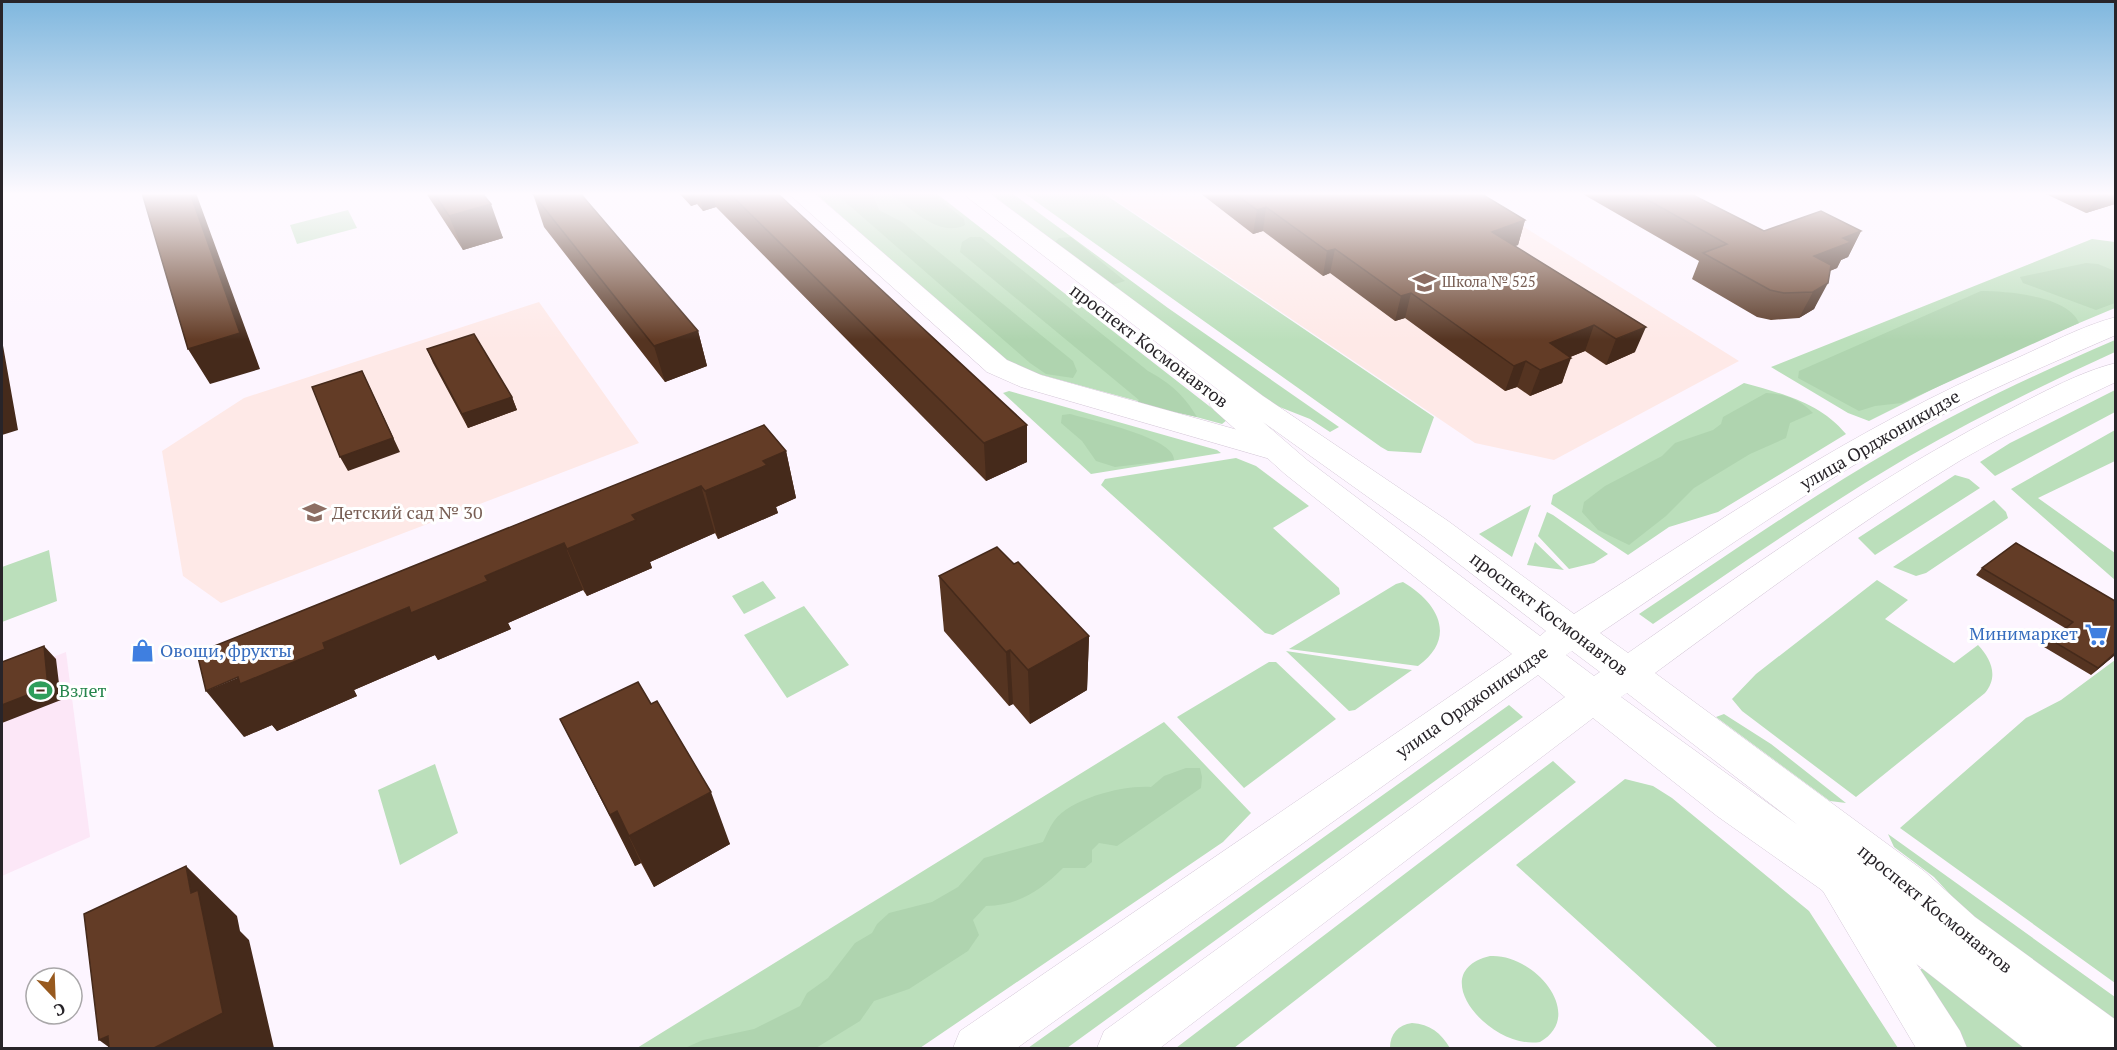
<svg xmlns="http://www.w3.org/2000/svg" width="2117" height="1050" viewBox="0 0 2117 1050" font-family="'PT Serif',serif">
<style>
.commercial{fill:#fce7f7}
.education{fill:#fee9e7}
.green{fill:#bbdfbb}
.forest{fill:#afd4af}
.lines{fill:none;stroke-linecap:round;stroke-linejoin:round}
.minor-casing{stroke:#d4c8d7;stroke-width:1}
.tertiary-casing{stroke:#d4c8d7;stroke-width:1}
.minor{fill:#fff;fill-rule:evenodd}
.tertiary{fill:#fff;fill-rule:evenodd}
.wall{fill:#553421}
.shaded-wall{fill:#452a1b}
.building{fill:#633c26;stroke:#452a1b;stroke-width:1.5}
.labels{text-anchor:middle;stroke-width:6;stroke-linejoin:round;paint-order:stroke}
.far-education-label{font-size:15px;fill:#785e54;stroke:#fff;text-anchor:start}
.street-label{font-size:18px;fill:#282429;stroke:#fff}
.education-label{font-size:18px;fill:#785e54;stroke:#fff;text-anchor:start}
.shop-label{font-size:18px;fill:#366cbe;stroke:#fff;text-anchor:end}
.leisure-label{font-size:18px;fill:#27864d;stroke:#fff;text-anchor:start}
</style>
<rect width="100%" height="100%" fill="#fdf5ff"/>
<!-- commercial -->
<path class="commercial" d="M66,652l24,185 -88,39v-199z"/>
<!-- education -->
<path class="education" d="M1105,193h361l18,9 255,159 -185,99 -79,-17z
M539,302l100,141 -418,160 -38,-27 -21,-125 82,-53z"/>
<!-- green -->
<path class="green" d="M815,193h121l291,227 -5,4 -210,-57z
M988,193h24l156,115 171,119 -9,5 -20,-13 -38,-15z
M1024,193h79l331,224 -13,36 -33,-2 -7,-4z
M348,210l9,18 -60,16 -7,-19z
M2092,239l23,3v66l-122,51 -124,62 -21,-8 -77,-46z
M2115,340v12c-70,32 -140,66 -207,105 -88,52 -171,110 -255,167l-14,-10c84,-56 168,-115 256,-166 71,-41 145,-76 220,-108z
M1744,383c39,11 75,19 102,51l-128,78 -49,15 -41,28 -77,-51 2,-9z
M2115,390v22l-120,64 -15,-14 30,-19z
M1009,391l208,59 4,3 -130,21 -88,-81z
M2115,430v31l-77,37 77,55v27l-104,-91z
M1236,458l20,8 53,40 -36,22 66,60 1,6 -67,41 -8,-2 -164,-148 4,-6z
M1955,475l14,4 11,9 -105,67 -17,-17z
M1994,500l12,12 2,6 -82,55 -10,3 -23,-9z
M1531,505l-19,52 -33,-23z
M1547,512l6,3 55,39 -14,9 -25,6 -31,-33z
M1535,542l29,28 -37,-5z
M49,550l8,51 -55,21v-55z
M1877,580l31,20 -23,19 69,44 24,-18c13,14 21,31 7,48l-129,104 -114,-86 -10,-12 24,-25z
M763,581l13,17 -32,16 -12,-18z
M1403,582c36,21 54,56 15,84l-129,-17 107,-65z
M804,606l45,59 -62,33 -43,-63z
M1286,651l126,19 -57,40 -6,1z
M2115,660v323l-215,-155 126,-110 35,-18z
M1269,662h7l60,57 -92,69 -67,-71z
M1509,705l14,12 -456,331h-39z
M1724,714l47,30 75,59 -16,-2 -114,-84z
M1164,722l87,91 -28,29 -303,206h-283z
M1553,761l23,21 -342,266h-58z
M435,764l23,69 -58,32 -22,-75z
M1625,779l28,7 19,12 137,113 89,137h-180l-202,-183z
M1888,834l227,163v31l-146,-113 -35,-38 -40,-30z
M1490,956c44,-3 97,59 50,86 -50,8 -117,-70 -50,-86z
M1924,967l18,9 94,72h-69l-47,-72v-6z
M1412,1023c18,1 29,10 38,25h-60c0,-14 8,-23 22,-25z"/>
<!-- forest -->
<path class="forest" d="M835,193h37l7,17 23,12 171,139 4,10 -4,7 -27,-4 -16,-11z
M891,193h40l33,26 1,6c-26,13 -55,-17 -74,-32z
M970,237h11l167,134c22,12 36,24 49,46l-61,-13 3,-4 -179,-148 2,-10z
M1071,237l54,44 -13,4 -57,-43 4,-4z
M2086,263l12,1 17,7v32l-19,7 -73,-27 -3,-6z
M1981,291c26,0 87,5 98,32l-177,80 -27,3 -16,5 -61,-33 1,-7z
M1766,393c19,1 33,6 47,20l-23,10 -4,15 -36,16 -56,34 -28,28 -37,29 -31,-15 -16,-18 2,-10 21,-16 57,-30 13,-13 38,-13 8,-6 2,-7z
M1070,414c20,6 106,24 104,46l-59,7 -19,-6 -14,-20 -21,-18 1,-8z
M1186,768h14l2,9 -1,11 -84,58 -18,-3 -7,7v12l-7,6h-22c-23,23 -44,37 -77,38l-13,14 6,15 -11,16 -59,38 -35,12 -14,20 -44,27h-131l18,-8 51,-11 46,-23 7,-13 21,-15 27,-35 17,-10 5,-9 12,-11 43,-11 26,-15 26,-29 59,-16c3,-6 6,-14 11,-21 17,-23 70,-36 97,-34l13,-11z"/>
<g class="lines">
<defs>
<path id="minor" d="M788,193h26l193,167 34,15 247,69 4,7 -4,7 -11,3 -256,-74 -34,-15z
M1842,866l15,6 103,159 7,17h-51l-96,-162 7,-14z"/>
<path id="tertiary" d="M962,193h27l274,203 185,125 126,93c143,-92 284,-188 441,-255 32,-14 66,-33 101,-42v18c-66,29 -132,56 -194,91 -112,61 -216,136 -322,207l28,20c119,-83 238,-168 367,-236 35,-18 83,-45 121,-54v19c-53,25 -105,49 -155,78 -106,64 -206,140 -306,213l269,198 51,46 141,103v28h-92l-205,-160 -102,-72 -124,-98 -433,330h-63l7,-17 461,-334 -27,-22 -521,373h-64l7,-17 552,-377 -227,-180 -71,-64 -5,-6 5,-6 11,-3zM1263,422l161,115 122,94 -6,5 -233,-176zM1572,651l28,21 -6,4 -28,-21zM1627,693l171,132 -177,-128z"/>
</defs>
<!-- minor casing -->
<use href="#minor" class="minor-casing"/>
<!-- tertiary casing -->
<use href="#tertiary" class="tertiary-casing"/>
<!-- minor -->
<use href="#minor" class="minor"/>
<!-- tertiary -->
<use href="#tertiary" class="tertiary"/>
</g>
<!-- wall -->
<path class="wall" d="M426,193h56l21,45 -40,12z
M679,193h79l269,232v37l-41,19 -270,-274 -13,4 -6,-7 -6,2z
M1200,193h280l45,27 -7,25 -3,1 120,106 -29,13 -21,-14 -15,6 -8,26 -32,13 -13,-9 -12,4 -100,-73 -10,3 -65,-48 -7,3 -60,-45 -10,3z
M1581,193h108l75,38h97l-13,26 -7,3 -4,8 -7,3 -16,38 -15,9 -28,2 -14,-3 -65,-38 7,-18z
M2047,193h68v11l-29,9 -40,-19z
M533,194l165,137 9,35 -42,16 -121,-155z
M427,349l85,48 5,13 -49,18 -35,-65z
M764,425l22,26 10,47 -20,9 2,6 -60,26 -3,-6 -65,29 2,6 -65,28 -4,-6 -75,33 3,6 -73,31 -3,-5 -81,35 3,6 -80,35 -5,-6 -28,12z
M2016,543l99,112 -24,20 -47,-28 7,-7 14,-12 -89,-53 6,-7z
M1014,564l75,72 -2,54 -57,34 -17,-20 -4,2 -65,-75 -5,-55z
M651,704l79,140 -76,43 -13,-24 -6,3 -75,-147z"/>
<!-- shaded-wall -->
<path class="shaded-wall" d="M190,193h6l64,176 -50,15 -22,-35z
M688,193h6l3,11 -6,2z
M699,193h14l3,14 -13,4z
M2100,193h15v11l-29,9z
M491,204l12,34 -40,12 -14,-34z
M1266,207l-3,24 -10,3 4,-24z
M1525,220l-7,25 -33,11 7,-24z
M1861,231l-13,26 -7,3 -4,8 -37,14 14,-26 29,-18z
M1335,249l-5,24 -7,3 4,-25z
M1828,283l-14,26 -15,9 14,-26z
M1411,293l-6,25 -10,3 6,-25z
M1594,325l-9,26 -44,18 9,-26z
M1646,327l-11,25 -29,13 10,-26z
M698,331l9,35 -42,16 -11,-36z
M2,340l16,90 -16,5z
M1571,358l-9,25 -32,13 10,-26z
M1526,361l-9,26 -12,4 9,-25z
M362,371l38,81 -52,19 -8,-14z
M512,397l5,13 -49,18 -6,-14z
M1027,425v37l-41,19 -2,-38z
M786,451l10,47 -20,9 2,6 -60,26 -13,-48 58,-30z
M701,486l14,47 -65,29 2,6 -65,28 -20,-47 65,-34z
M564,543l19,47 -75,33 3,6 -73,31 -3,-5 -81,35 3,6 -80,35 -5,-6 -28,12 -38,-46z
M1089,636l-2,54 -57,34 -2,-54z
M44,646l12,13 5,41 -59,23v-18z
M1010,650l3,54 -4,2 -3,-54z
M2115,653v2l-24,20 7,-7z
M711,792l19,52 -76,43 -25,-51z
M617,811l24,52 -6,3 -25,-51z
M186,866l51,50 3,15 9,9 25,108h-120l37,-155z
M108,1036l2,12 -11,-8z"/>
<!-- building -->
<path class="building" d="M142,193h48l50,140 -52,16z
M434,193h48l9,11 -42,12z
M537,193h43l118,138 -44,15 -121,-152z
M729,193h29l2,2 6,-2h11l250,232 -43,18z
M1234,193h246l45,27 -33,12 154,95 -30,12 -22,-14 -44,18 21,15 -31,12 -14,-9 -12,5 -103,-73 -10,3 -66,-47 -8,2 -61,-44 -9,3z
M1635,193h54l75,38 57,-20 40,20 -18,7 8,4 -37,14 17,9 -3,18 -15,9 -29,1 -14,-3 -67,-37 24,-9z
M474,334l38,63 -50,17 -35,-65z
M362,371l31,67 -53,19 -28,-70z
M764,425l22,26 -23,10 4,4 -62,26 -4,-5 -69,29 4,5 -69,29 -3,-6 -79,33 3,5 -77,32 -2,-6 -86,36 2,6 -85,35 -2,-7 -32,14 -9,-38z
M2016,543l99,58v52l-17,15 -47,-28 22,-18 -91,-54z
M997,547l17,17 4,-2 71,74 -61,34 -18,-20 -4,2 -67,-76z
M44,646l4,41 -46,18v-43z
M638,682l13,22 6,-3 54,91 -82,44 -12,-25 -7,4 -50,-96z
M186,866l5,27 7,-3 25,123 -69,35h-45l-1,-12 -9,4 -15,-126z"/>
<!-- sky -->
<linearGradient id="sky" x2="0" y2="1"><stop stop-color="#7fb7de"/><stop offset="0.57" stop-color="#fefaff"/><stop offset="1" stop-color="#fefaff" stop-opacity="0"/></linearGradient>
<rect width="2117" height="340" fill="url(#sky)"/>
<!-- icons -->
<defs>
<symbol id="school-bare" viewBox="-9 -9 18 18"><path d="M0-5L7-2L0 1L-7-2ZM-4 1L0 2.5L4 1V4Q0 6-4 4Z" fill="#8d6e63" stroke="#fff" stroke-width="2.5" paint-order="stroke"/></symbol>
<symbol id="supermarket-bare" viewBox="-9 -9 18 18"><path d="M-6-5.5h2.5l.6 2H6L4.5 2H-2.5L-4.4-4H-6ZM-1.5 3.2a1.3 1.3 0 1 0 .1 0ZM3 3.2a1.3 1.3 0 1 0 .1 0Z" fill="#3f7fe0" stroke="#fff" stroke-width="2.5" paint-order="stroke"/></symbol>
<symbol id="shop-bare" viewBox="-9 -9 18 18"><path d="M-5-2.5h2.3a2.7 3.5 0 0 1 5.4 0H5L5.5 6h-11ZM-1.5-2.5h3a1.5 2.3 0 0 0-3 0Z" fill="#3f7fe0" stroke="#fff" stroke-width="2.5" paint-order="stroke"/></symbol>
<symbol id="stadium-bare" viewBox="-9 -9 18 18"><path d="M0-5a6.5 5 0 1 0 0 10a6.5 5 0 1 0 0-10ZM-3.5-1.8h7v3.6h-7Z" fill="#2e9e5b" stroke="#fff" stroke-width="2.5" paint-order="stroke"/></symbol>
</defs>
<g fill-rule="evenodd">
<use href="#school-bare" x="1408" y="266" width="33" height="33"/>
<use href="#school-bare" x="298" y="496" width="33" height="33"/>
<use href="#supermarket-bare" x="2080" y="618" width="33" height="33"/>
<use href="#shop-bare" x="126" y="634" width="33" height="33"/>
<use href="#stadium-bare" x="24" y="674" width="33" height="33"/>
</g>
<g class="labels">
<!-- far-education labels -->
<g class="far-education-label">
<text x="1442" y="287">Школа № 525</text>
</g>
<!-- street labels -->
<g class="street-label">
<text transform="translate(1149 346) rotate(37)" y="6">проспект Космонавтов</text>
<text transform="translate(1880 440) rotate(-30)" y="6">улица Орджоникидзе</text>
<text transform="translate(1549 614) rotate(37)" y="6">проспект Космонавтов</text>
<text transform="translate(1472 702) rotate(-35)" y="6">улица Орджоникидзе</text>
<text transform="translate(1935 909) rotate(39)" y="6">проспект Космонавтов</text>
</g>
<!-- education labels -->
<g class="education-label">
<text x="332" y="519">Детский сад № 30</text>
</g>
<!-- shop labels -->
<g class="shop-label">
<text x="2078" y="640">Минимаркет</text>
<text x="160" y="657" text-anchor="start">Овощи, фрукты</text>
</g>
<!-- leisure labels -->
<g class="leisure-label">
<text x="59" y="697">Взлет</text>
</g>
</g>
<!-- border -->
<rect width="2117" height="1050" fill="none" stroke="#282429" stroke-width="6"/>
<!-- north arrow -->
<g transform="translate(54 996) rotate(157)"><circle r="28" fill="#ffffff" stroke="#a9a7a9" stroke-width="1.5"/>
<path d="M0-4.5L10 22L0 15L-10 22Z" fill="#97591e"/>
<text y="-9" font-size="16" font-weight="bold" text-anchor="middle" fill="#282429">С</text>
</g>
</svg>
